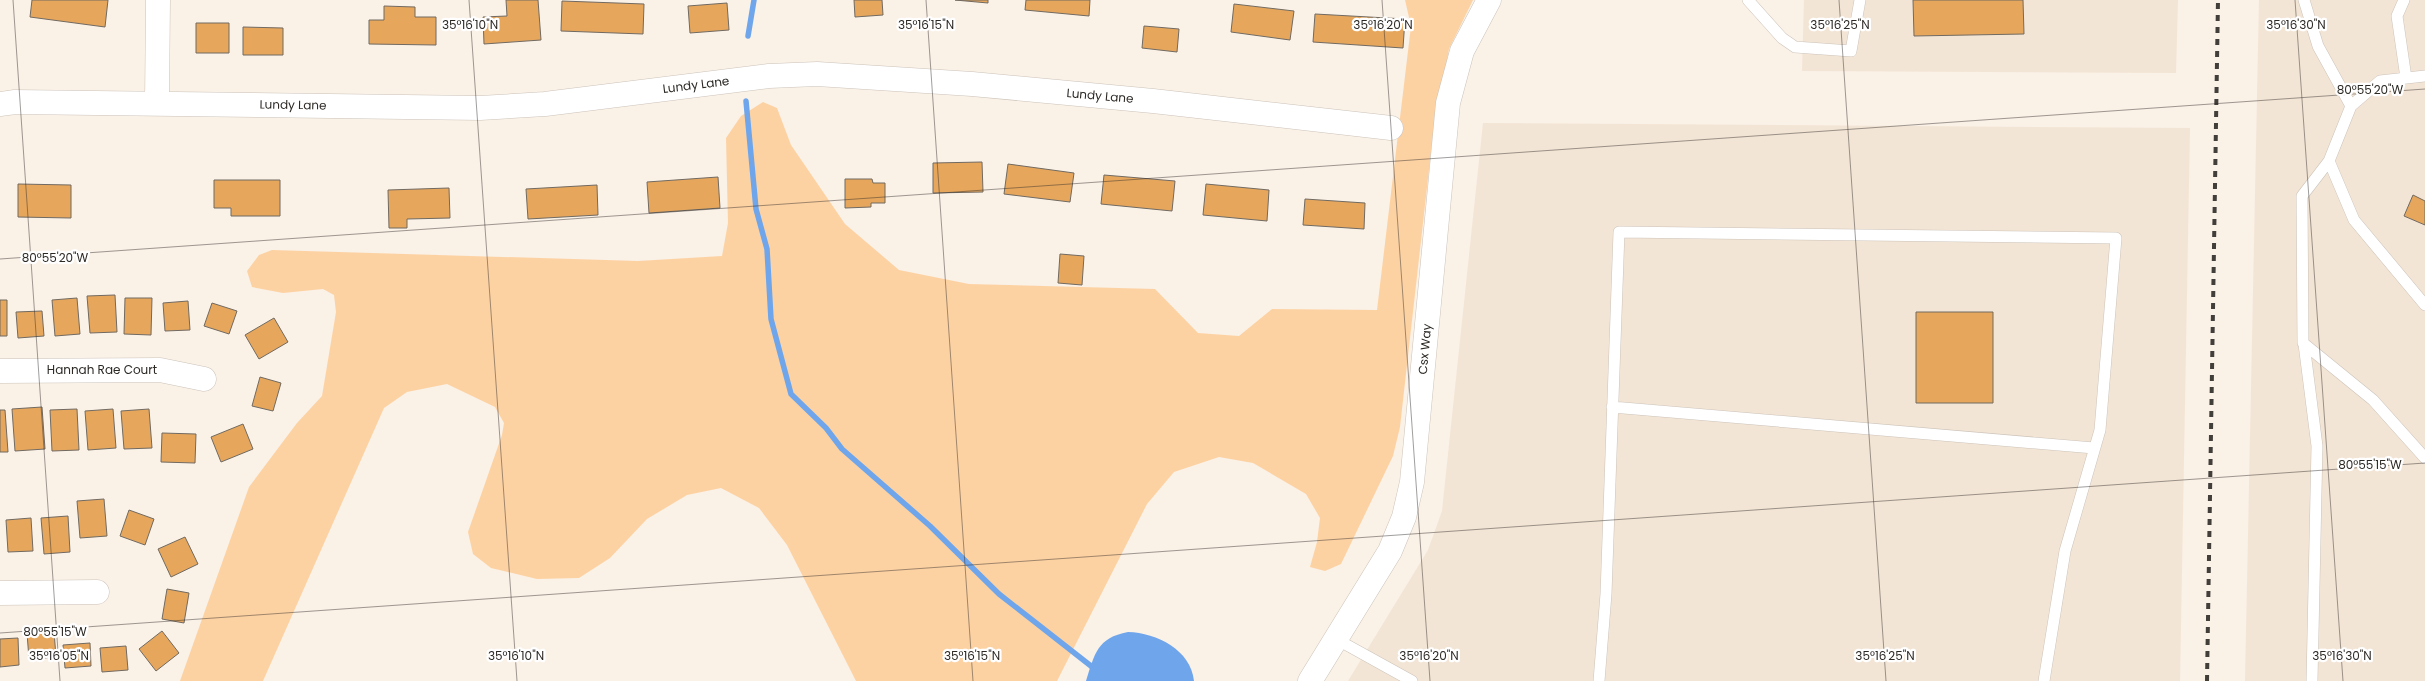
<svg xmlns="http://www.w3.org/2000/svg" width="2425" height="681" viewBox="0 0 2425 681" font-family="Poppins,sans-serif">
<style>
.built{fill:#f3e5d5}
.green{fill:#fdd2a3}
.water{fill:#6fa6eb}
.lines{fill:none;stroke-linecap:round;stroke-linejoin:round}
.stream{stroke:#6fa6eb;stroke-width:5.5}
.building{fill:#e6a75d;stroke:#716a61}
.service-casing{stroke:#ccc3ba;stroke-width:12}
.minor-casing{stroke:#ccc3ba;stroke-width:25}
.service{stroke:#fff;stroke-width:11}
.minor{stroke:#fff;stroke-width:24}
.rail{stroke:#423e3a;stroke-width:4;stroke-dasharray:6 6;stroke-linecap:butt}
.ticks{fill:none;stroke:#2c2925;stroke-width:1;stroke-opacity:0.45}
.labels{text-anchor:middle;stroke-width:4.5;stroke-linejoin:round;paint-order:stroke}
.street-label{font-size:12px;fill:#2c2925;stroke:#fff}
.ticks-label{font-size:12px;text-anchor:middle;fill:#2c2925;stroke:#fff;stroke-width:4.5;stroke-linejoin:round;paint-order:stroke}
</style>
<rect width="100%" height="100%" fill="#faf1e7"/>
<!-- built -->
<path class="built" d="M1804,0h374l-2,73 -374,-2z
M2259,0h166v681h-180z
M1483,123l707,5 -10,553h-832l80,-131 14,-39z"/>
<!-- green -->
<path class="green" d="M1405,0h68l-24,49 -17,94 -32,284 -7,29 -52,108 -16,7 -15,-4 7,-25 3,-24 -14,-24 -53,-31 -34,-6 -45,15 -27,32 -90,177h-201l-69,-136 -28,-37 -38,-20 -34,7 -40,24 -37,39 -31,20 -42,1 -46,-11 -18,-14 -5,-22 34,-97 2,-12 -9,-16 -48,-23 -40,8 -23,16 -121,273h-83l69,-194 48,-64 25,-27 14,-84 -2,-17 -11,-6 -40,4 -31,-6 -5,-16 12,-16 13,-5 366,11 84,-5 6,-33 -2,-85 15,-22 22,-14 14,6 14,37 54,79 54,46 70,14 186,5 43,44 41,3 33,-27 105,1 34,-284z"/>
<!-- water -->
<path class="water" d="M1128,632c29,1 63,18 66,49h-108c9,-28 11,-43 42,-49z"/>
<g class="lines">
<!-- stream -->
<path class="stream" d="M748,36l6,-36
M746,101l10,108 11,40 4,70 20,75 35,34 16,21 88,77 69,68 92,72 14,15"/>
</g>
<!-- building -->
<path class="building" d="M32,0h76l-3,27 -75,-10z
M506,0h32l3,40 -57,4 -1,-27 24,-1z
M854,0h28l1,15 -28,2z
M955,0h33v3z
M1026,0h64l-1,16 -64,-6z
M1913,0h110l1,34 -110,2z
M562,1l82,3 -1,30 -82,-3z
M727,3l2,27 -39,3 -2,-27z
M1234,4l60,7 -4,29 -59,-8z
M384,6l31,1v10h21v28l-67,-1v-24h15z
M1315,14l90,5 -2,29 -90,-6z
M196,23h33v30h-33z
M1144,26l35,3 -2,23 -35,-4z
M243,27l40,1v27h-40z
M982,162l1,30 -50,1v-30z
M1008,164l66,9 -4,29 -66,-8z
M1104,175l71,6 -3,30 -71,-7z
M718,177l2,31 -71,5 -2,-31z
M845,179h27l1,4h12v20h-14v4l-26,1z
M214,180h66v36h-49v-8h-17z
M18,184l53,1v33l-53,-1z
M1206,184l63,6 -2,31 -64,-6z
M597,185l1,30 -70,4 -2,-30z
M449,188l1,30 -43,1v9h-18l-1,-38z
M2413,195l12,6v24l-21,-9z
M1305,199l60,4 -1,26 -61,-4z
M1060,254l24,2 -2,29 -24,-2z
M115,295l2,37 -27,1 -3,-37z
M77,298l3,36 -25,2 -3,-36z
M125,298h27l-1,37 -27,-1z
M0,300h7v36h-7z
M188,301l2,29 -25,1 -2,-28z
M212,303l25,8 -8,23 -25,-8z
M42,311l2,25 -26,2 -2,-26z
M1916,312h77v91h-77z
M274,318l14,24 -29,17 -14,-24z
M260,377l21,6 -8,28 -21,-5z
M42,407l3,42 -30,2 -3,-42z
M77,409l2,41 -27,1 -2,-41z
M113,409l3,39 -28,2 -3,-39z
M149,409l3,39 -28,1 -3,-38z
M0,410h5l3,42h-8z
M243,424l10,25 -32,13 -10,-25z
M162,433l34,1 -1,29 -34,-1z
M104,499l3,37 -27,2 -3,-37z
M129,510l25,9 -9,26 -25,-9z
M68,516l2,36 -26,2 -3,-36z
M31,518l2,33 -25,1 -2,-32z
M185,537l13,27 -27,13 -13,-28z
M167,589l22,4 -5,30 -22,-4z
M54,631l2,26 -27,2 -2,-26z
M162,631l17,22 -23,18 -17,-22z
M18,638l1,27 -19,2v-28z
M90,643l1,23 -26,2 -2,-23z
M126,646l2,24 -26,2 -2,-24z"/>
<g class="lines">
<defs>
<path id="service" d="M1748,0l34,38 13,9 56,4 9,-51
M2304,0l14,46 33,60
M2404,0l-7,16 9,62
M2425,76l-45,5 -29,25 -22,55 25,59 71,85
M2329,161l-27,35 1,147 70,57 52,58
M2304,344l13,102 -5,235
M1612,407l482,41
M1336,639l76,42
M1599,681l7,-87 13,-362 497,6 -16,192 -35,121 -21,130"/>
<path id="minor" d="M157,103l1,-103
M0,104l15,-2 465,6 65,-4 224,-28 48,-2 155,10 181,17 238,27
M0,371l160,-1 44,9
M0,593l97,-1
M1310,681l80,-130 14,-34 8,-35 36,-379 14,-52 27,-51"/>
</defs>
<!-- service casing -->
<use href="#service" class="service-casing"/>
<!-- minor casing -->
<use href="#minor" class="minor-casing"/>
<!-- service -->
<use href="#service" class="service"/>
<!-- minor -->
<use href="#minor" class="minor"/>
<!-- rail -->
<path class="rail" d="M2207,681l11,-681"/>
</g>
<!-- ticks -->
<path class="ticks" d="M13,0l47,681M469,0l48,681M926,0l47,681M1382,0l48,681M1839,0l47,681M2295,0l48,681M0,259l2425,-170M0,633l2425,-170"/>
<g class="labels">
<!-- street labels -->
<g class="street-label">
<text transform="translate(696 85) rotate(-7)" y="4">Lundy Lane</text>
<text transform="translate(1100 96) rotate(5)" y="4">Lundy Lane</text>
<text transform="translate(293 105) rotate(1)" y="4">Lundy Lane</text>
<text transform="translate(1425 349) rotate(-85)" y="4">Csx Way</text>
<text x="102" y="374">Hannah Rae Court</text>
</g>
</g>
<g class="ticks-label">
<text x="926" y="29">35°16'15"N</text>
<text x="470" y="29">35°16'10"N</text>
<text x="1383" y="29">35°16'20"N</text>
<text x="1840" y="29">35°16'25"N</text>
<text x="2296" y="29">35°16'30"N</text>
<text x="2370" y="94">80°55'20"W</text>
<text x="55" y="262">80°55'20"W</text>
<text x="2370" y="469">80°55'15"W</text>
<text x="55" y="636">80°55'15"W</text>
<text x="59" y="660">35°16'05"N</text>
<text x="516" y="660">35°16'10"N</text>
<text x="972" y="660">35°16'15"N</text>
<text x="1429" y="660">35°16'20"N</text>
<text x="1885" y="660">35°16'25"N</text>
<text x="2342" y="660">35°16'30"N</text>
</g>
</svg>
